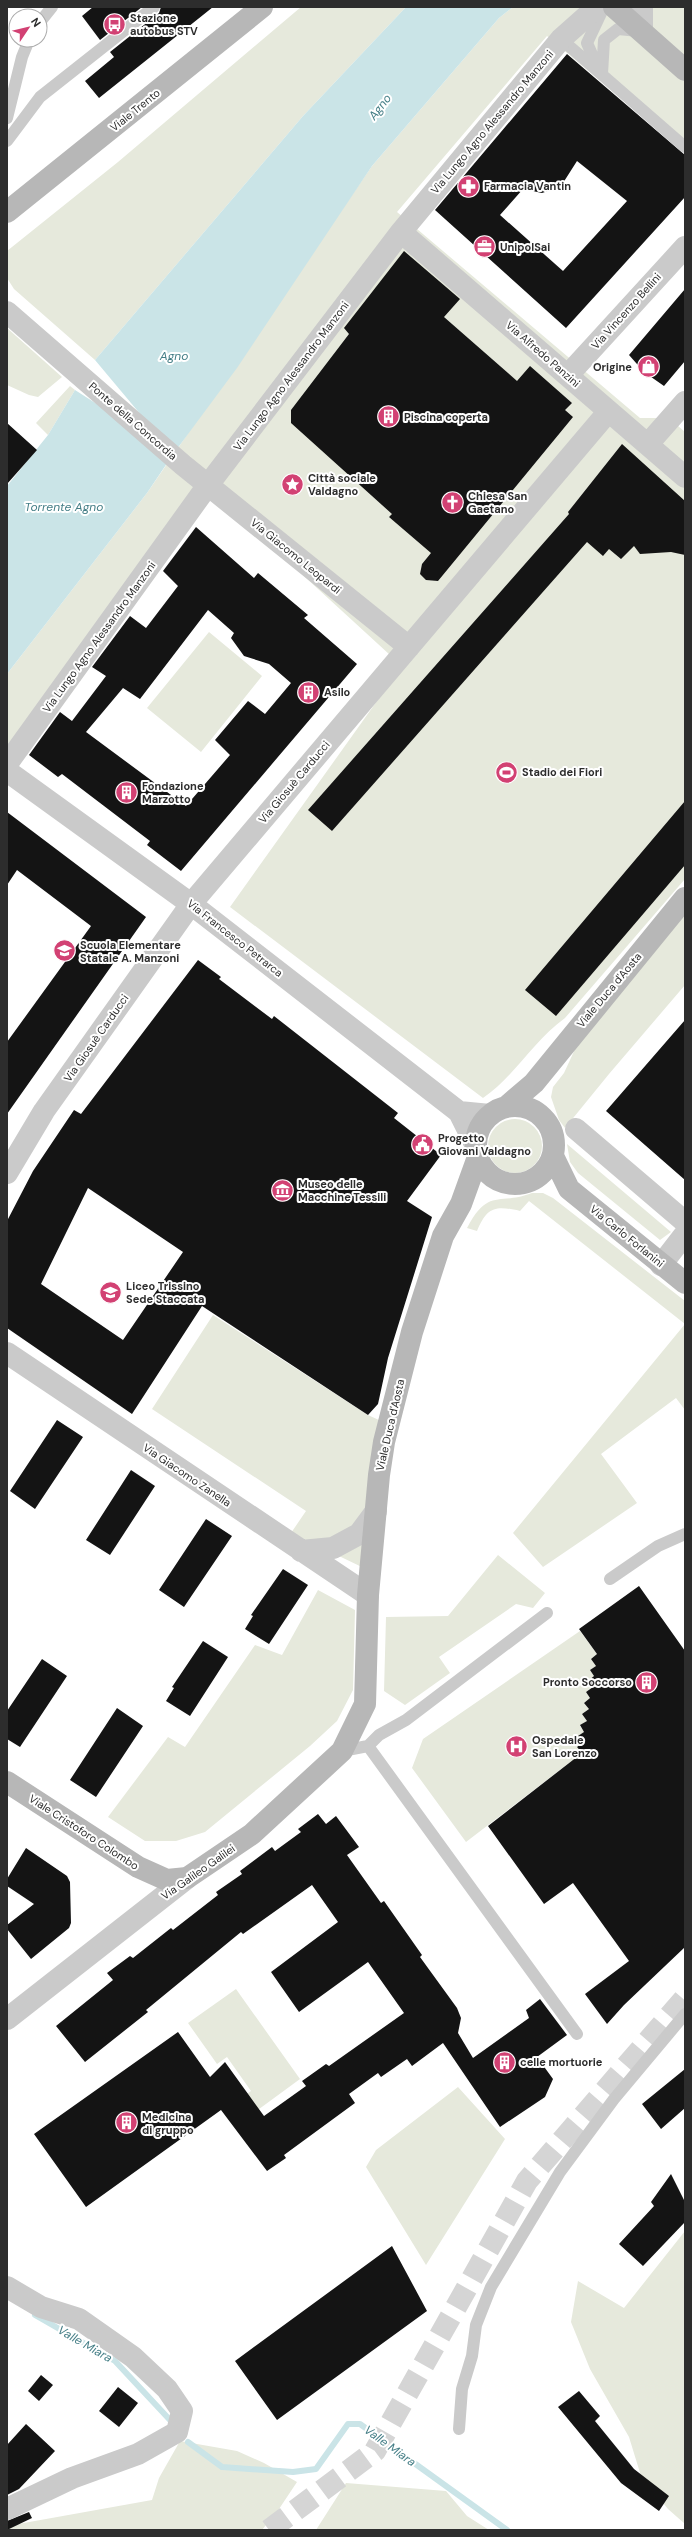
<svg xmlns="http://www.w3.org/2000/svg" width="692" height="2537" viewBox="0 0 692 2537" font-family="'DM Sans',sans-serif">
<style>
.green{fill:#e6e9dc}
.water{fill:#cae4e7}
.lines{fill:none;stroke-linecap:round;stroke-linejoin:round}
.stream{stroke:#cae4e7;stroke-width:6}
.building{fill:#141414;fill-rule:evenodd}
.primary-tunnel{stroke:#d5d5d5;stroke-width:22;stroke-dasharray:22 11;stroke-linecap:butt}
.lane{stroke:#cacaca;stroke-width:12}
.street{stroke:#cacaca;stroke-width:22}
.secondary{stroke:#b7b7b7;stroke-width:22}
.labels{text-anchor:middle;stroke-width:4;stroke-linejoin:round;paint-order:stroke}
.poi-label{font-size:11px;font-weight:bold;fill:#2d2d2d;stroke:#fff;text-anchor:start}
.street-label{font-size:11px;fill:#2d2d2d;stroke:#fff}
.water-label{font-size:12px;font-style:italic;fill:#447e86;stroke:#fff}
</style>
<rect width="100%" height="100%" fill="#fff"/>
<!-- green -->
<path class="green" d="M301,7h105l-103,109 -208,244 -81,-71 -7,-11v-27l111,-89z
M513,7h172v146l-138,-117 -150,176 243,206h29l16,14v447l-120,139c-32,23 -50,58 -82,80l-253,-191 172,-241 -192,-176 -203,266v-82l140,-181 225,-327 127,-148z
M7,328l55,49 -24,20 -9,-2 -22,-10z
M70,386l5,4 -27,45 -12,-12z
M209,632l53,44 -61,76 -54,-44z
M685,890v95l-76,89 -44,54 -6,-8 -8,-23 2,-10 11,-14 12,-26z
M488 1146a27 27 0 1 1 54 0a27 27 0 1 1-54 0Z
M567,1144l104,88 -11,8 -82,-67 -8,-11z
M532,1193h11l10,5 132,103v109l-9,-12 -75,56 36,49 -94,64 -30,-34 172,-209 -156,-123 -9,10c-25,-6 -33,-4 -43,20l-10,-3c22,-41 31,-22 65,-35z
M213,1315l155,100 26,12 -28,142 -75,-36 15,-22 -154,-102z
M498,1555l47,38 -12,15 -17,-4 -77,53 11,16 -45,32 -21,-14 2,-74 62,-1z
M318,1590l37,20 -2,80 -16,31 -27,25 -105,86 -29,9h-31l-37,-24 60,-80 17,10 70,-102 27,10z
M580,1631l17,23 -6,5 5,7 -6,4 4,6 -6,5 5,6 -7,5 4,6 -6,5 5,6 -7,5 5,7 -7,5 4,6 -5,4 4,6 -6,5 5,6 -5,3 3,4 -11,3 -103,79 -54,-74 11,-29z
M236,1989l64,90 -49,36 -11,-16 11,-8 -24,-34 -10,7 -29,-41z
M458,2087l47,52 -79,126 -60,-98 10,-17z
M685,2231v293l-17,-15 -27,-33 -12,-39 -39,-68 -19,-47 7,-41 46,27z
M180,2441l57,10 27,12 33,19 -18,27 -17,21h-255v-4l145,-26 7,-22z
M346,2483l100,8 21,25 22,14h-173z"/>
<!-- water -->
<path class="water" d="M406,7h107l-14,11 -127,148 -135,202 -63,85 -27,40 -140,181v-188l41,-51 27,-45 97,62 -77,-92 208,-244z"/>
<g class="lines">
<!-- stream -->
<path class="stream" d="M35,2315l80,46 55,59
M188,2442l34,25 71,5 23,-3 32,-45h12l147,106"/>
</g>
<!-- building -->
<path class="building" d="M93,7h49l-42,33 -18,-24z
M161,7h52l-114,91 -14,-17 29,-24 -4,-5 49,-39z
M567,54l118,101v42l-119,131 -131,-118zM577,161l50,40 -64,70 -63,-56 23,-26 19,4 12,-4 9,-6z
M404,251l56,48 -16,18 73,64 13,-15 42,37 -7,7 8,7 -135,164 -12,-1 -6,-6 2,-10 9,-11 -42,-36 3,-3 -101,-91v-13l58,-76 -5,-6z
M685,289v72l-21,25 -20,-14 -15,-17z
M7,423l30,27 -30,34z
M622,444l63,57v54l-14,-3 -31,2 -6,-8 -13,13 -12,-10 -6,7 -16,-14 -255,289 -24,-21 261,-296 -1,-2z
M196,527l58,51 4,-5 50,42 -4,3 53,46 -176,207 -34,-26 3,-4 -88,-67 -4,3 -29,-22 31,-43 12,9 34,-45 -14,-9 38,-51 16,12 32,-42 -15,-15zM208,610l26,23 -3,5 13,18 25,8 22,19 -26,31 -17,-13 -33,39 15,15 -44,51 -100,-74 37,-44 17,11z
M685,801v64l-129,151 -31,-26z
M7,812l139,105 -139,197v-72l84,-116 -74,-56 -10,15z
M198,960l23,17 -2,2 53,40 2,-3 124,97 -4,5 47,37 -34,46 25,16 -44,141 -10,46 -10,11 -166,-109 -70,108 -125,-86v-107l26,-50 41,-61 7,4zM88,1188l95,64 -60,88 -82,-56z
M685,1020v160l-79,-69z
M57,1420l26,17 -48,72 -25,-18z
M131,1470l24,16 -45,69 -24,-15z
M206,1519l26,17 -48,71 -25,-17z
M283,1569l25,16 -39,59 -24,-15 8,-13 -2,-1z
M639,1586l46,65v296l-61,58 -17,19 -22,-30 44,-33 -56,-78 -29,21 -56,-78 94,-73 -5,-6 6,-5 -5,-6 6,-4 -4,-7 7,-4 -5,-7 7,-5 -5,-6 6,-5 -4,-6 7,-5 -5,-6 6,-5 -4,-6 6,-4 -5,-7 6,-5 -18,-25z
M203,1641l25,16 -38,59 -24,-15 8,-13 -2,-1z
M42,1659l25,17 -47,71 -13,-8v-28z
M117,1708l26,18 -47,71 -26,-17z
M318,1814l8,10 10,-8 23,31 -12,8 34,48 3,-2 38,54 -2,2 37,51 4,10 -3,15 15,25 56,-40 -3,-8 14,-11 27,36 -30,22 16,22 -8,18 -45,30 -57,-84 -31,23 -5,-7 -26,18 -3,-4 -29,21 6,9 -71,52 2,3 -19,13 -46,-61 -135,97 -52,-73 144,-102 32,45 15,-15 39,54 42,-30 -4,-5 24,-17 3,2 75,-53 -36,-51 -69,50 -28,-40 67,-50 -26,-37 -69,49 -2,-2 -95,78 2,2 -63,50 -29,-36 57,-46 -6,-7 23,-17 3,2 38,-30 2,2 45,-35 -2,-3 26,-18 -2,-3 32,-24 3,4 26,-19 -3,-3z
M26,1848l41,28 3,6 1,41 -2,5 -38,31 -24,-30v-4l27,-21 -27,-18v-7z
M685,2069v39l-24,21 -19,-25z
M671,2174l14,28v20l-42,44 -24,-22 35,-38 -3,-4z
M392,2246l35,65 -150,109 -42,-59z
M41,2375l12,10 -14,16 -11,-10z
M118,2387l20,16 -19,24 -20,-16z
M579,2391l21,25 -5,5 39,48 35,27 -10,15 -38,-28 -63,-76z
M26,2424l29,27 -36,38 -12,6v-50z
M29,2512l3,6 -25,12v-9z"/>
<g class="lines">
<!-- primary-tunnel -->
<path class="primary-tunnel" d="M269,2530l106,-79 152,-270 158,-183"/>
<!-- lane -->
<path class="lane" d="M40,22l12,-15
M561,39l124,108
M597,66l-10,-23 17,-36
M602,74l2,-34 14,-11 21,2
M7,118l15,-61 7,-17
M7,141l33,-44 114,-90
M610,1579l48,-33 27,-12
M368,1746l209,288
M342,1751l26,-5 11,-11 27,-15 141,-107
M459,2429l3,-40 10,-33 4,-31 15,-38 69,-115 54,-73 71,-85"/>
<!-- street -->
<path class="street" d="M642,7v24
M401,232l284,245
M7,312l176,153 226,182
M568,375l117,-128
M648,444l37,-42
M7,764l201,-279 193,-253 160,-193 36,-32
M7,771l184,133 268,208 17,34
M459,1112l31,3
M576,1129l109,93
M7,1173l37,-62 147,-207 417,-492
M661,1265l24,-31
M7,1353l361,242
M301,1551l32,-3 26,-14 17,-23
M7,2019l180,-141
M7,2287l34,20 38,12 54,38 34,32 15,22 -5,21 -39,22 -66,24 -65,31"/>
<!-- secondary -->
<path class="secondary" d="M614,7l71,63
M7,212l255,-205
M476 1145a39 39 0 1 1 78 0a39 39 0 1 1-78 0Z
M506,1107l28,-24 151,-185
M553,1156l16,33 116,94
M7,1782l131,85 29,13 20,-2 65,-44 90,-83 23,-47 3,-109 11,-120 5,-33 28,-110 31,-96 18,-32 17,-47"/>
</g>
<!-- icons -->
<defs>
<symbol id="bus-disc" viewBox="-11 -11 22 22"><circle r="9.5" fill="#d24173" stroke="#fff"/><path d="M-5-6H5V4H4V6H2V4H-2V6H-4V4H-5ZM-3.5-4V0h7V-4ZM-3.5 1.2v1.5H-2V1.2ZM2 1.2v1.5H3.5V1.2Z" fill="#fff"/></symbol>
<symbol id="pharmacy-disc" viewBox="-11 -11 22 22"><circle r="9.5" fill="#d24173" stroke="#fff"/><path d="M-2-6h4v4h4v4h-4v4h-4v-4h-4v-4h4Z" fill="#fff"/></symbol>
<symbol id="office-disc" viewBox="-11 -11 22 22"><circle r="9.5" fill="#d24173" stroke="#fff"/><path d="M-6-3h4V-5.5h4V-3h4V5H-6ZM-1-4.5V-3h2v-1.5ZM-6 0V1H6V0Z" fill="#fff"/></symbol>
<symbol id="shop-disc" viewBox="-11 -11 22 22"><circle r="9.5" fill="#d24173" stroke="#fff"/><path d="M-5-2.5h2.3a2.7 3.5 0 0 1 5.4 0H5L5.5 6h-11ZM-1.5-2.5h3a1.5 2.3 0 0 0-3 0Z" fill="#fff"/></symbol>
<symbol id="building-disc" viewBox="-11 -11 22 22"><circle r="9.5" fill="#d24173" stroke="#fff"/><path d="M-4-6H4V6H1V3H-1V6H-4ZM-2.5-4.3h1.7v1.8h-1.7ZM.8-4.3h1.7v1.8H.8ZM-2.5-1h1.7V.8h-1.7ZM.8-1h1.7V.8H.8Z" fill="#fff"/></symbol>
<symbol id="sight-disc" viewBox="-11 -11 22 22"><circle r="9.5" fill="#d24173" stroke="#fff"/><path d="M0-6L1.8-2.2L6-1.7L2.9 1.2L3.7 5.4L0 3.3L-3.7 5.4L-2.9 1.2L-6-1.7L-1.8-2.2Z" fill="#fff"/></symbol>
<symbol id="church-disc" viewBox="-11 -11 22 22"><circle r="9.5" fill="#d24173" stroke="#fff"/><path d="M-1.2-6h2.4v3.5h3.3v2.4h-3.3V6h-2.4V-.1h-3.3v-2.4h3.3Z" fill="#fff"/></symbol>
<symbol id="stadium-disc" viewBox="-11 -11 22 22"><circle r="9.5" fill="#d24173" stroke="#fff"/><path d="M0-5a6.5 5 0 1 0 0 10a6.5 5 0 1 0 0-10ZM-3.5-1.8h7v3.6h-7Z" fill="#fff"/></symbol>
<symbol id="school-disc" viewBox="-11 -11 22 22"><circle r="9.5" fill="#d24173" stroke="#fff"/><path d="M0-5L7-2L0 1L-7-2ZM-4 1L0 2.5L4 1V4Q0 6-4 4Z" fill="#fff"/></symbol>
<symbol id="civic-disc" viewBox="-11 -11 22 22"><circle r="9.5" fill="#d24173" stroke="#fff"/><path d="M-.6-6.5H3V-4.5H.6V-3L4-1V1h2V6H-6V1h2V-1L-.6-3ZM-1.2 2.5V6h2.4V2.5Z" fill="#fff"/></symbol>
<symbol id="museum-disc" viewBox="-11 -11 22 22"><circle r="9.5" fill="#d24173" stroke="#fff"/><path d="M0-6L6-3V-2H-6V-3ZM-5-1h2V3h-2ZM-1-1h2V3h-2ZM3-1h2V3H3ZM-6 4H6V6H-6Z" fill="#fff"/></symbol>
<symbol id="hospital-disc" viewBox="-11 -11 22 22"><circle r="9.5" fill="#d24173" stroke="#fff"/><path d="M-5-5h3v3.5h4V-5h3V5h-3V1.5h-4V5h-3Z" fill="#fff"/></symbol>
</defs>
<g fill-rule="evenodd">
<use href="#bus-disc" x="102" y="12" width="25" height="25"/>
<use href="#pharmacy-disc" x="456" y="174" width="25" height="25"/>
<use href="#office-disc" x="472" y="234" width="25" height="25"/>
<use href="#shop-disc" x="636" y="354" width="25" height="25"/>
<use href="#building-disc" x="376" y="404" width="25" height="25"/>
<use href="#sight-disc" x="280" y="472" width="25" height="25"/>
<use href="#church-disc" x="440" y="490" width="25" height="25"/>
<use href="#building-disc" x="296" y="680" width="25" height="25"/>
<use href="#stadium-disc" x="494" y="760" width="25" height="25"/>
<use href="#building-disc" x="114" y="780" width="25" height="25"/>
<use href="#school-disc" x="52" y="938" width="25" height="25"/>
<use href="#civic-disc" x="410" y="1132" width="25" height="25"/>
<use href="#museum-disc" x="270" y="1178" width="25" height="25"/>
<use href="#school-disc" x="98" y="1280" width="25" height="25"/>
<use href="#building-disc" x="634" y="1670" width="25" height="25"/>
<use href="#hospital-disc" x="504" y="1734" width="25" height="25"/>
<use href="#building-disc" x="492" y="2050" width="25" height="25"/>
<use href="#building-disc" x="114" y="2110" width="25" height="25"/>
</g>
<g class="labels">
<!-- poi labels -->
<g class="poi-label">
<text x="130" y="22">Stazione<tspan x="130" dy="13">autobus STV</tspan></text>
<text x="484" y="190">Farmacia Vantin</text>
<text x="500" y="251">UnipolSai</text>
<text x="632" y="371" text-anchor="end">Origine</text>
<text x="404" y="421">Piscina coperta</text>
<text x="308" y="482">Città sociale<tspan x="308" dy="13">Valdagno</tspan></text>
<text x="468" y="500">Chiesa San<tspan x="468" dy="13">Gaetano</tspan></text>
<text x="324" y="696">Asilo</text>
<text x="522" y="776">Stadio dei Fiori</text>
<text x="142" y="790">Fondazione<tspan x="142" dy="13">Marzotto</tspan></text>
<text x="80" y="949">Scuola Elementare<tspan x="80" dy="13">Statale A. Manzoni</tspan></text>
<text x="438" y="1142">Progetto<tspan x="438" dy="13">Giovani Valdagno</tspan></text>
<text x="298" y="1188">Museo delle<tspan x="298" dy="13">Macchine Tessili</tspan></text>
<text x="126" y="1290">Liceo Trissino<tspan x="126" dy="13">Sede Staccata</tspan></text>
<text x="632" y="1686" text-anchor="end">Pronto Soccorso</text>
<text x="532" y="1744">Ospedale<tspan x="532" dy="13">San Lorenzo</tspan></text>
<text x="520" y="2066">celle mortuorie</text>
<text x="142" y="2121">Medicina<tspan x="142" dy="13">di gruppo</tspan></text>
</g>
<!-- street labels -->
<g class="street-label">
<text transform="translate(135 110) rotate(-39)" y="4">Viale Trento</text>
<text transform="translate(492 122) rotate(-50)" y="4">Via Lungo Agno Alessandro Manzoni</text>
<text transform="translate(626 311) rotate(-48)" y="4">Via Vincenzo Bellini</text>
<text transform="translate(543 354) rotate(41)" y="4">Via Alfredo Panzini</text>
<text transform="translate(291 376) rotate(-53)" y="4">Via Lungo Agno Alessandro Manzoni</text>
<text transform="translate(133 421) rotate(41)" y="4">Ponte della Concordia</text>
<text transform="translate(296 556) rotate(39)" y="4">Via Giacomo Leopardi</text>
<text transform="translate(99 637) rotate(-54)" y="4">Via Lungo Agno Alessandro Manzoni</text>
<text transform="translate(294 782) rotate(-50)" y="4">Via Giosuè Carducci</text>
<text transform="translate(235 938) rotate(38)" y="4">Via Francesco Petrarca</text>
<text transform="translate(609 990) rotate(-50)" y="4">Viale Duca d'Aosta</text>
<text transform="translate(96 1038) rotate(-55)" y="4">Via Giosuè Carducci</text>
<text transform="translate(627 1236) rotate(39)" y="4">Via Carlo Forlanini</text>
<text transform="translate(390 1425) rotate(-77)" y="4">Viale Duca d'Aosta</text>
<text transform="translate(187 1475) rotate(34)" y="4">Via Giacomo Zanella</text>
<text transform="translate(84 1832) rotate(33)" y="4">Viale Cristoforo Colombo</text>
<text transform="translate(198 1872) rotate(-35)" y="4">Via Galileo Galilei</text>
</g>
<!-- water labels -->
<g class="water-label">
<text transform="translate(380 107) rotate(-53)" y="4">Agno</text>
<text x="174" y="360">Agno</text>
<text x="64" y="511">Torrente Agno</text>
<text transform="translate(85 2344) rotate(30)" y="4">Valle Miara</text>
<text transform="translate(390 2446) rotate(36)" y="4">Valle Miara</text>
</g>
</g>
<!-- border -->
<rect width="692" height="2537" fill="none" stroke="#2d2d2d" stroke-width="16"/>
<!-- north arrow -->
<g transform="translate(28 28) rotate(55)"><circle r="19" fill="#ffffff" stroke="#ababab"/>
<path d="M0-3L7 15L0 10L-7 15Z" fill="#d24173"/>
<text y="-6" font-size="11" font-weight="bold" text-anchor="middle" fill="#2d2d2d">N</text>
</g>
</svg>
